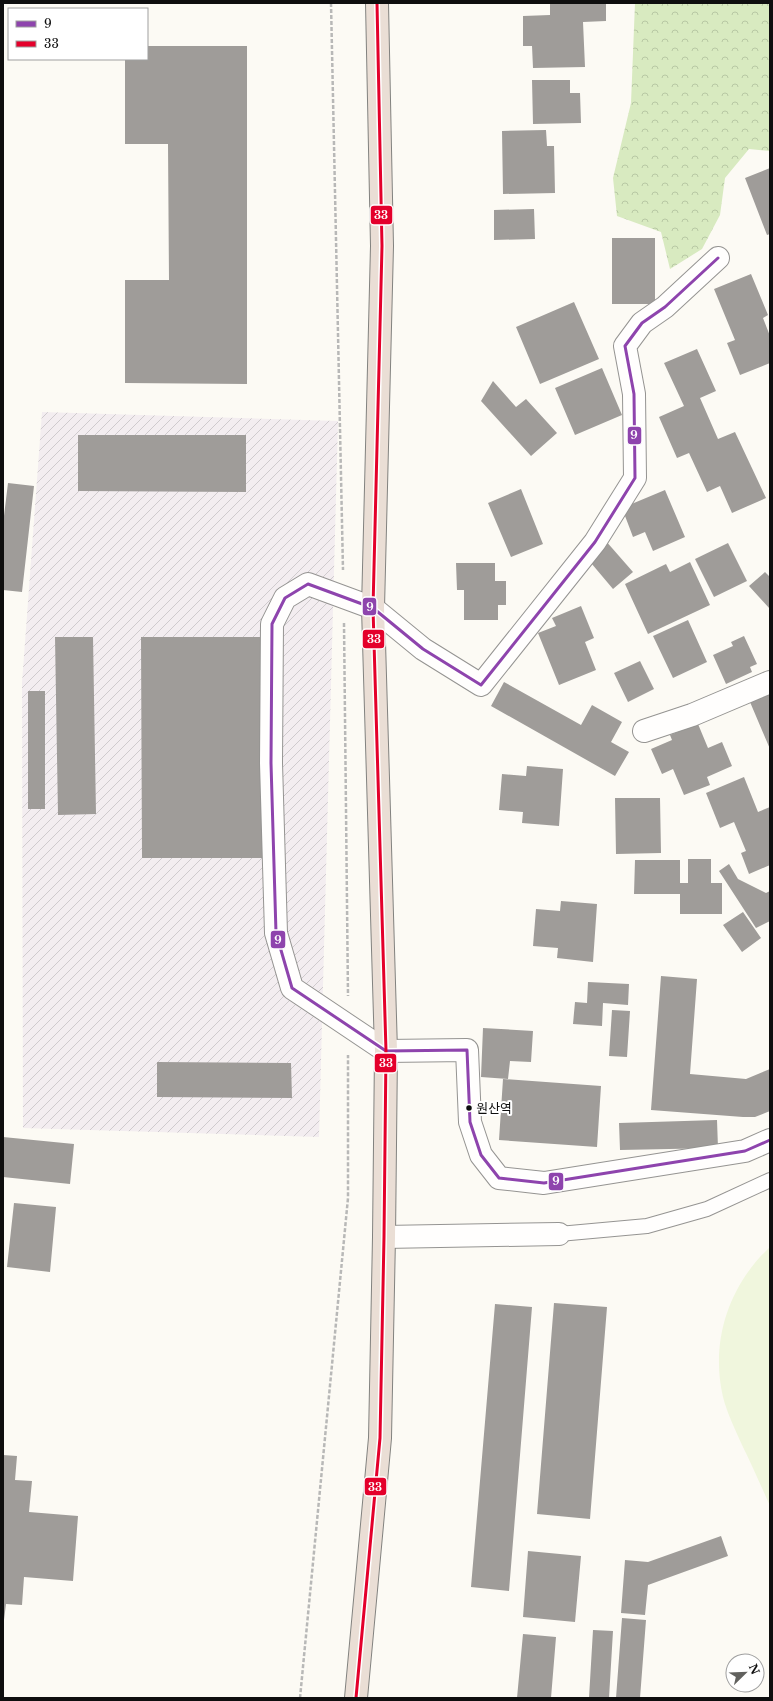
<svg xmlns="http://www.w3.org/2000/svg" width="773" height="1701" viewBox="0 0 773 1701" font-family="'Libre Baskerville','Noto Sans KR',serif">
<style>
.industrial{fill:url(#industrial-furrows)}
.forest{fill:url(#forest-crowns)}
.pitch{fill:#f0f6dd}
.building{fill:#9f9c99}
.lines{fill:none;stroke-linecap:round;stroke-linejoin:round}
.lane-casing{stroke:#959492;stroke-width:16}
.street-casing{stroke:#959492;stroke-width:24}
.highway-casing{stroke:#82827f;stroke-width:24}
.path{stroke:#b8b8b7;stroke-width:2.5;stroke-dasharray:4 2;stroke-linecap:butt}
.lane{stroke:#fffefd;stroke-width:14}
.street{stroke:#fffefd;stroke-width:22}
.highway{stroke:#eaded5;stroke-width:22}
.bus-1-casing{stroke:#fff;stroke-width:6}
.bus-2-casing{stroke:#fff;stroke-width:6}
.bus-1{stroke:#8e44ad;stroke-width:3}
.bus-2{stroke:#e4002b;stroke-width:3}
.bus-dot{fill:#0e0e0e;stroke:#fff;stroke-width:1.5}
.labels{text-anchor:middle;stroke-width:4;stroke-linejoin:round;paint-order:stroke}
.bus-label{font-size:13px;fill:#0e0e0e;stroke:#fff;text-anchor:start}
.line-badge{stroke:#fff;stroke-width:1.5}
.badge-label{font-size:11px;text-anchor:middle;font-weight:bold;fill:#fff}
</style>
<defs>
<pattern id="industrial-furrows" width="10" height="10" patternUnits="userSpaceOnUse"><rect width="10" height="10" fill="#f3edf0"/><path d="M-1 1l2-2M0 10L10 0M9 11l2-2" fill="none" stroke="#cfcacd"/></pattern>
<pattern id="forest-crowns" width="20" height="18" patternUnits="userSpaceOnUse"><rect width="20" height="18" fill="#d8eac0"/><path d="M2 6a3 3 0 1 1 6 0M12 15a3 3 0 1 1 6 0" fill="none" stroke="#b8c8a4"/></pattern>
</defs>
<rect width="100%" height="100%" fill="#fcfaf4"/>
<!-- industrial -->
<path class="industrial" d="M42,412l296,9 -19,716 -296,-9 -1,-445z"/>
<!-- forest -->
<path class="forest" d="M635,3h135v148l-21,-2 -24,29 -5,37 -18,34 -32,20 -9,-37 -44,-16 -4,-38 18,-75z"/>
<!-- pitch -->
<path class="pitch" d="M770,1247v259c-9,-20 -18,-41 -28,-61 -7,-16 -15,-32 -19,-48 -13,-56 6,-112 47,-150z"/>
<!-- building -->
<path class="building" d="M550,3h56v18l-23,1 2,45 -52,1 -1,-22h-9v-30l27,-1z
M147,46h100v338l-122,-1v-103h44l-1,-136h-43v-85h22z
M532,80h38v13h10l1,30 -48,1z
M546,130l1,16h7l1,47 -52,1 -1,-63z
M770,168v66l-3,1 -22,-57z
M534,209l1,30 -41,1v-30z
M612,238h43v66h-43z
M751,274l17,41 -5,3 7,18v27l-30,12 -13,-32 8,-3 -21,-51z
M574,302l25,57 -59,25 -24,-57z
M697,349l19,42 -16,7 18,41 17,-7 31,66 -34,15 -12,-27 -13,6 -18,-39 -12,5 -18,-41 25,-11 -20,-43z
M602,368l20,47 -47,20 -20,-47z
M493,381l23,26 10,-8 31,34 -26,23 -50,-55z
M78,435h168v57l-168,-1z
M8,483l26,3 -12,106 -19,-2v-66z
M521,489l22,55 -32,13 -23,-54z
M665,490l20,47 -32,14 -8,-19 -12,5 -11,-29z
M605,540l28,32 -20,17 -27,-32z
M728,543l19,38 -33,16 -19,-38z
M690,562l20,43 -62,29 -23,-50 41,-20 4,8z
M456,563h39v18h11v24h-8v15h-34v-30h-7z
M765,572l5,5v32l-21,-23z
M581,606l13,32 -9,4 11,28 -37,15 -21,-52 18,-7 -4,-8z
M688,620l19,42 -34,16 -20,-42z
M744,636l13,28 -7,3 2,5 -26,12 -13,-29 20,-9 -2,-4z
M55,637h38l3,177 -38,1z
M141,637h128v221h-127z
M640,661l14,28 -26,13 -14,-29z
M504,682l77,43 11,-20 30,17 -11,20 18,10 -14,24 -124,-70z
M28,691h17v118h-17z
M770,693v56l-20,-47z
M698,724l10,24 14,-6 10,24 -25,11 3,8 -26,10 -11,-26 -11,5 -11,-25 21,-9 -2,-5z
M527,766l36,3 -4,57 -37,-3 1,-11 -24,-2 3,-36 24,2z
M744,777l14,35 12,-5v58l-21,9 -8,-21 5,-2 -12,-29 -14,6 -14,-35z
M615,798h45l1,55 -45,1z
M688,859h23v24h11v31h-42v-20h-46l1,-34h45v23h8z
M729,864l9,15 28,14 4,-2v30l-14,7 -37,-57z
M561,901l36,3 -4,58 -36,-4 1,-10 -25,-2 3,-37 24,2z
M743,912l18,26 -19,14 -19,-27z
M661,976l36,3 -7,95 56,5 24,-10v42l-15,6h-12l-92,-7z
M588,982l41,2 -1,21 -25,-2 -1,23 -29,-2 2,-22 12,1z
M612,1010l18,1 -3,46 -18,-1z
M483,1028l50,3 -2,31 -21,-1 -2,18 -27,-2z
M157,1062l134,1 1,35 -135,-1z
M503,1079l98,7 -4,61 -98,-7z
M717,1120l1,28 -98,2 -1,-27z
M3,1137l71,7 -4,40 -67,-7z
M14,1203l42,4 -6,65 -43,-5z
M554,1303l53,4 -17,212 -53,-5z
M495,1304l37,3 -23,284 -38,-4z
M3,1455l14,1 -2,24 17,1 -3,31 49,4 -5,65 -49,-4 -2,28 -16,-1 -2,16z
M721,1536l7,20 -80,29 -3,30 -24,-2 4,-53 23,2z
M528,1551l53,5 -6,66 -52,-5z
M622,1618l24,2 -6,78h-24z
M593,1630l20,1 -4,67h-20z
M523,1634l33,3 -5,61h-34z"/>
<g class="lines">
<defs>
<path id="lane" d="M559,1234l88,-8 60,-17 63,-29"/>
<path id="street" d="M718,258l-53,49 -23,16 -17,23 9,48 1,84 -40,64 -114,143 -58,-36 -50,-41 -65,-24 -23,14 -13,26 -1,139 5,170 16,55 94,63 81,-1 3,72 11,33 18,23 45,5 201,-32 25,-11
M644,731l48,-16 78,-33
M384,1237l175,-3"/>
<path id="highway" d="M356,1698l24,-260 4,-201 2,-186 -13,-443 9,-362 -5,-243"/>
</defs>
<!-- lane casing -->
<use href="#lane" class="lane-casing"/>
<!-- street casing -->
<use href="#street" class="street-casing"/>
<!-- highway casing -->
<use href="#highway" class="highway-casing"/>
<!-- path -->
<path class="path" d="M331,3l12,567
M344,623l4,373
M300,1698l48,-500v-143"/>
<!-- lane -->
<use href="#lane" class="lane"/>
<!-- street -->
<use href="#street" class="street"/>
<!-- highway -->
<use href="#highway" class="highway"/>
<defs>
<path id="bus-1" d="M718,258l-53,49 -23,16 -17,23 9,48 1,84 -40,64 -114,143 -58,-36 -50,-41 -65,-24 -23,14 -13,26 -1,139 5,170 16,55 94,63 81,-1 3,72 11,33 18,23 45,5 201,-32 25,-11"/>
<path id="bus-2" d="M356,1698l24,-260 4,-201 2,-186 -13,-443 9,-362 -5,-243"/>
</defs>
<!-- bus-1 casing -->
<use href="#bus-1" class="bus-1-casing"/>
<!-- bus-2 casing -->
<use href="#bus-2" class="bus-2-casing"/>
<!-- bus-1 -->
<use href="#bus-1" class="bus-1"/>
<!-- bus-2 -->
<use href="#bus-2" class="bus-2"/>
</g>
<!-- markers -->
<circle class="bus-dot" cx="469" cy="1108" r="3.5"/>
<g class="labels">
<!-- bus labels -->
<g class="bus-label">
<text x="476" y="1113">원산역</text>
</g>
</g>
<g class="line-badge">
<rect x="370" y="205" width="23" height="20" rx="4" fill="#e4002b"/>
<rect x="627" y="426" width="15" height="19" rx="4" fill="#8e44ad"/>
<rect x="362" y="597" width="15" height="19" rx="4" fill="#8e44ad"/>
<rect x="362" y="629" width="23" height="20" rx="4" fill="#e4002b"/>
<rect x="270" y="930" width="16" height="19" rx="4" fill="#8e44ad"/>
<rect x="374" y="1053" width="23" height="20" rx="4" fill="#e4002b"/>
<rect x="548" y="1172" width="16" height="19" rx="4" fill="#8e44ad"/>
<rect x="364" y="1477" width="23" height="19" rx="4" fill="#e4002b"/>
</g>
<g class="badge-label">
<text x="381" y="219">33</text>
<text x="634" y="439">9</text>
<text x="370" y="611">9</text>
<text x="374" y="643">33</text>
<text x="278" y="944">9</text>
<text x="386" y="1067">33</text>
<text x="556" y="1185">9</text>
<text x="375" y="1491">33</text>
</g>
<!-- border -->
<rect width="773" height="1701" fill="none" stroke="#0e0e0e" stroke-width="8"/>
<!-- legend -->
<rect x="8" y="8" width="140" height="52" fill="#ffffff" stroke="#9f9f9f"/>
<rect x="16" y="21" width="20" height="6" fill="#8e44ad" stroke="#9f9f9f"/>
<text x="44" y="28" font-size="12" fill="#0e0e0e">9</text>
<rect x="16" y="41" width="20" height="6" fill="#e4002b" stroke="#9f9f9f"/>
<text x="44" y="48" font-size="12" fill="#0e0e0e">33</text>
<!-- north arrow -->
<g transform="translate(745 1673) rotate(67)"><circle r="19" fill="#ffffff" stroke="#9f9f9f"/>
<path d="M0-3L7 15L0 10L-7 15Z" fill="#61615e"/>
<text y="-6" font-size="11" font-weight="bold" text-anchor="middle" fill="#0e0e0e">N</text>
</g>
</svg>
